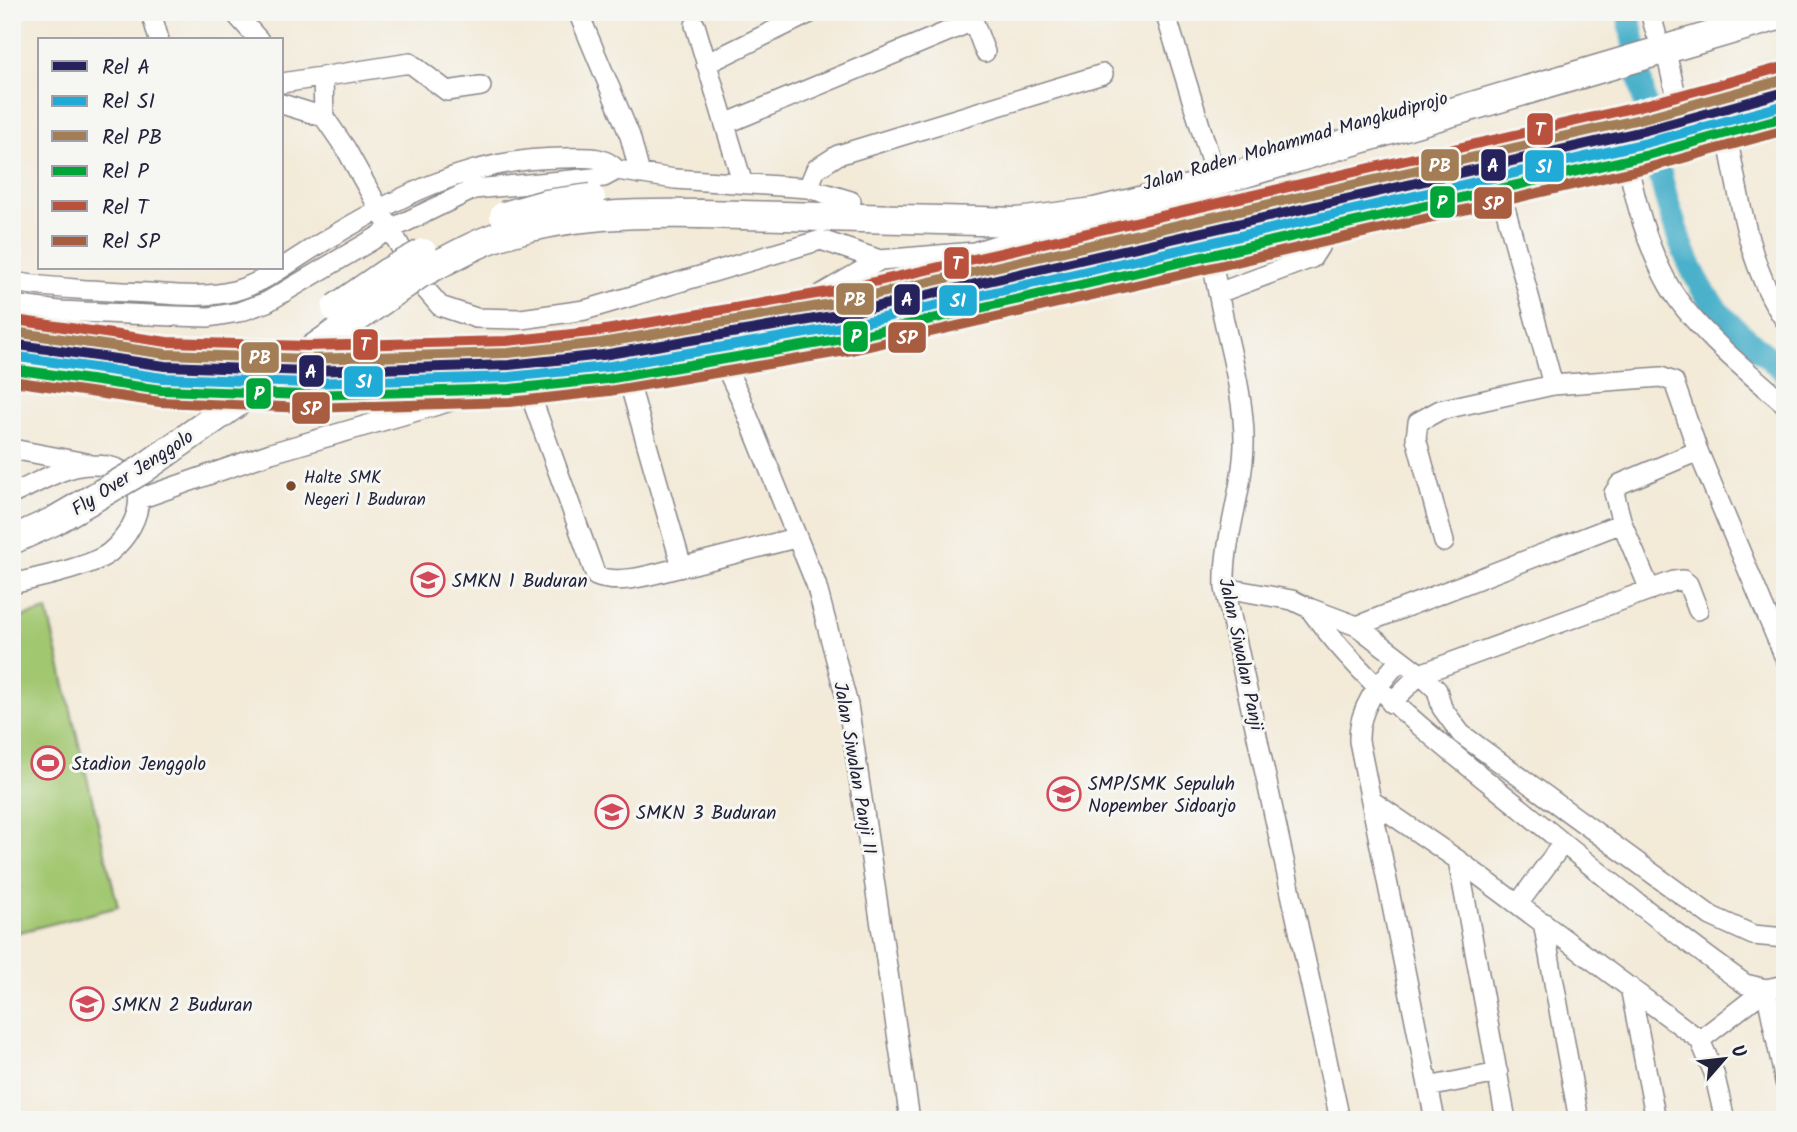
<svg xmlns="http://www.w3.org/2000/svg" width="1797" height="1132" viewBox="0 0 1797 1132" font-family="Kalam,sans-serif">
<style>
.green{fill:#a2c771;stroke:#627456;stroke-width:2}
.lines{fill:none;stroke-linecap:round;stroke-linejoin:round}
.river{stroke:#4cb1cb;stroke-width:24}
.minor-casing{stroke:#8a868a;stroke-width:22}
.highway-casing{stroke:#8a868a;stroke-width:31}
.minor{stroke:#fff;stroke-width:19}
.highway{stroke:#fff;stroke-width:28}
.highway-bridge-casing{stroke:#8a868a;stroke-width:31;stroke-linecap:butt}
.highway-bridge{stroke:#fff;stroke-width:28}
.rail-1-casing{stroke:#f6f6f2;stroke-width:16}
.rail-2-casing{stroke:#f6f6f2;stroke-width:16}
.rail-3-casing{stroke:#f6f6f2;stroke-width:16}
.rail-4-casing{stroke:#f6f6f2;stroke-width:16}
.rail-5-casing{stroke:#f6f6f2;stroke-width:16}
.rail-6-casing{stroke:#f6f6f2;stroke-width:16}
.rail-1{stroke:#26225e;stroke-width:10}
.rail-2{stroke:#20abd6;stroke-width:10}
.rail-3{stroke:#a27d56;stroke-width:10}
.rail-4{stroke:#00a53a;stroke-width:10}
.rail-5{stroke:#ba513d;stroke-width:10}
.rail-6{stroke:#a95d40;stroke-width:10}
.bus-dot{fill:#7a4b2a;stroke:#f6f6f2;stroke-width:2.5}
.labels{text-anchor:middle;stroke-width:6;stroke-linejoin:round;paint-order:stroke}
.bus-label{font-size:17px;fill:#22223b;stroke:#f6f6f2;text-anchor:start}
.street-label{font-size:19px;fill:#22223b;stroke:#f6f6f2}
.poi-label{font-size:19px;fill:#22223b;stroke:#f6f6f2;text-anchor:start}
.line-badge{stroke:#f6f6f2;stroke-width:2.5}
.badge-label{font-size:19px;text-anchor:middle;font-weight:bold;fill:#fff}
</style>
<rect width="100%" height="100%" fill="#f6f6f2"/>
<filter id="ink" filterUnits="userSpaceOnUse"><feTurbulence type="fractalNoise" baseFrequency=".0143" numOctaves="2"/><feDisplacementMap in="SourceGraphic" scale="14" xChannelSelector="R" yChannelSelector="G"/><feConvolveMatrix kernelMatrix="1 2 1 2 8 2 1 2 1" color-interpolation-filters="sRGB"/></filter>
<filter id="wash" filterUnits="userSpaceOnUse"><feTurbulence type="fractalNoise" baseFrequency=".00686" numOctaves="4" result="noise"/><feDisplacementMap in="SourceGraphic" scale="28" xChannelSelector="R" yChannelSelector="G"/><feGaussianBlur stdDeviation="1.57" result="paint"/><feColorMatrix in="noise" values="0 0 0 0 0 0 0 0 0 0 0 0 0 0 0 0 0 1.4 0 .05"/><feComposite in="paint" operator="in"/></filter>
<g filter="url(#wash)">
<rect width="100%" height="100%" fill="#f3ead8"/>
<!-- green -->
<path class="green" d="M47,610l71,297 -106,27v-314z"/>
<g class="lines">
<!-- river -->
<path class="river" d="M1628,12c16,82 36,237 90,299 19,22 45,41 67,61"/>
</g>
</g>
<g filter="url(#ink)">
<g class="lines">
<defs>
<path id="minor" d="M151,12l8,28
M234,12l25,28
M578,12l52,124 10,38
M970,12l15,40
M1165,12l48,156
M1650,12l6,21
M695,25l47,156
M1665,48l23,99
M706,64l106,-52
M323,76l1,41
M282,83l128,-20 37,28 34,-5
M282,104l42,13 22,32 75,135 19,22 36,12 45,1 64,-9 236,-70 59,20 94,-8 83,-26
M1785,122l-270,67 -11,8v7l49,181 108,-8 13,5 24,69 87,207
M725,124l248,-103
M1727,137c13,61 21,131 58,183
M1627,161c9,42 20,85 41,123 24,43 80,88 117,120
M1201,186c7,37 10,75 18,111 9,48 26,99 25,148 -1,48 -21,94 -19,143l115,532
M808,188l8,-19 22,-14 265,-81
M12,282c46,7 91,9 138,11 27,2 57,5 84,-2 30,-8 53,-27 79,-43 79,-49 155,-90 250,-90 20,0 40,-4 54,12
M1218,293l94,-35 16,-25 138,-36 49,-8
M12,305l47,6 115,5 35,1 30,-5 28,-10 124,-73 83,-40 130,-12 13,-7 58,9 133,9 43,13
M719,353l21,44 76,187 32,121 62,415
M526,383l70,193c25,10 60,-3 86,-9l-57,-199
M12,449l74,14
M12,494c24,-10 54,-30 81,-29 62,0 54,57 16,88 -18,14 -73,25 -97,31
M139,499l132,-46 187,-54 108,-24 153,-22 43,-16 44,-34 74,-43
M1444,542l-28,-104 2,-16 22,-12 113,-25
M682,567l113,-29
M1225,588l67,12 17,8
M1650,590l-28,-67 -8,-30 6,-9 78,-33
M1357,626l265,-103
M1400,660c-21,24 -42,47 -41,81l76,379
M1391,703l29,-29 254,-93 9,-1 5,4 10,26
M1372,801l86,59 242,180 14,33 11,47
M1458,860l48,260
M1518,904l45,-61
M1543,922l36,198
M1785,938l-32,-3 -42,-19 -250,-182 -19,-26 -5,-18 -17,-16 -63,-48 -48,-18c61,84 136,139 215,203 72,59 145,119 221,173l21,5 19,-4
M1630,987l26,133
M1766,989l19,93
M1700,1040l66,-51
M1428,1087l70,-14"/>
<path id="highway" d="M701,214l317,8 76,-10 107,-26 584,-172"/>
</defs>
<!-- minor casing -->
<use href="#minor" class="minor-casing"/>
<!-- highway casing -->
<use href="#highway" class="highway-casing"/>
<!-- minor -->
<use href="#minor" class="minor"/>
<!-- highway -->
<use href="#highway" class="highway"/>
<defs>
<path id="highway-bridge" d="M504,216l42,-12 45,-6
M336,308l52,-36 35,-19
M12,540l42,-19 86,-50 278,-196c28,-14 57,-32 87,-41 65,-20 129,-21 196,-20"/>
</defs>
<!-- highway-bridge casing -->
<use href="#highway-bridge" class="highway-bridge-casing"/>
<!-- highway-bridge -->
<use href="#highway-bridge" class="highway-bridge"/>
<defs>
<path id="rail-1" d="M12,344l153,22 143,5 201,-6 94,-10 241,-41 799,-183 142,-39"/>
<path id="rail-2" d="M12,356l151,22 145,5 201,-6 96,-10 242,-41 799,-183 139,-38"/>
<path id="rail-3" d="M14,332l152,22 142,5 200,-6 93,-10 241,-41 798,-183 142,-39"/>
<path id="rail-4" d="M12,369l150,21 145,5 203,-6 97,-10 242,-41 799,-183 137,-38"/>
<path id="rail-5" d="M15,320l152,22 141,4 199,-5 93,-10 239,-41 798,-183 142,-39"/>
<path id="rail-6" d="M12,381l148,21 147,6 203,-6 99,-11 243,-41 799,-183 134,-37"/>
</defs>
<!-- rail-1 casing -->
<use href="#rail-1" class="rail-1-casing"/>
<!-- rail-2 casing -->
<use href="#rail-2" class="rail-2-casing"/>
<!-- rail-3 casing -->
<use href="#rail-3" class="rail-3-casing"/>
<!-- rail-4 casing -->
<use href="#rail-4" class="rail-4-casing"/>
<!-- rail-5 casing -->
<use href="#rail-5" class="rail-5-casing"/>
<!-- rail-6 casing -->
<use href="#rail-6" class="rail-6-casing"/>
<!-- rail-1 -->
<use href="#rail-1" class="rail-1"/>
<!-- rail-2 -->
<use href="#rail-2" class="rail-2"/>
<!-- rail-3 -->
<use href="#rail-3" class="rail-3"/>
<!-- rail-4 -->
<use href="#rail-4" class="rail-4"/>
<!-- rail-5 -->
<use href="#rail-5" class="rail-5"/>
<!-- rail-6 -->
<use href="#rail-6" class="rail-6"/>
</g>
</g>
<!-- icons -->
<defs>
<symbol id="school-ring" viewBox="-11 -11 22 22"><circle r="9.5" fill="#f6f6f2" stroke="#d1495b" stroke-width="1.5"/><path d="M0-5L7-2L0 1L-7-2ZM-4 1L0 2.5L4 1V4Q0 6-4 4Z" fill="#d1495b"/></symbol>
<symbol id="stadium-ring" viewBox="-11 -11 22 22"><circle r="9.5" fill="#f6f6f2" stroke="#d1495b" stroke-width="1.5"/><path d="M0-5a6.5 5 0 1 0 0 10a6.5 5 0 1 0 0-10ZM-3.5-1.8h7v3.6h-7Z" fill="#d1495b"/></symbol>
</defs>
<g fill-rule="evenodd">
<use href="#school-ring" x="409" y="561" width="38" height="38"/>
<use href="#stadium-ring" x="29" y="744" width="38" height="38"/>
<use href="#school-ring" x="1045" y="775" width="38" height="38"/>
<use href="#school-ring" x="593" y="793" width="38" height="38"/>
<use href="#school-ring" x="68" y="985" width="38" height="38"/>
</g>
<!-- markers -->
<circle class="bus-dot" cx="291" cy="486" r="6"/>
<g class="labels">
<!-- bus labels -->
<g class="bus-label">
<text x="304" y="483">Halte SMK<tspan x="304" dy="22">Negeri 1 Buduran</tspan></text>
</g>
<!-- street labels -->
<g class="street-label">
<text transform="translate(1295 140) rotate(-16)" y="7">Jalan Raden Mohammad Mangkudiprojo</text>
<text transform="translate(132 472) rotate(-33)" y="7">Fly Over Jenggolo</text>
<text transform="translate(1242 654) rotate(78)" y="7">Jalan Siwalan Panji</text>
<text transform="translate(856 768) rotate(80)" y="7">Jalan Siwalan Panji II</text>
</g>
<!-- poi labels -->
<g class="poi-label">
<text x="452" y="587">SMKN 1 Buduran</text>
<text x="72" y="770">Stadion Jenggolo</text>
<text x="1088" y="790">SMP/SMK Sepuluh<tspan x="1088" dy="22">Nopember Sidoarjo</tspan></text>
<text x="636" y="819">SMKN 3 Buduran</text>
<text x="112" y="1011">SMKN 2 Buduran</text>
</g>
</g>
<g class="line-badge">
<rect x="1526" y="112" width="28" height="34" rx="7" fill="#ba513d"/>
<rect x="1420" y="148" width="40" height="34" rx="7" fill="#a27d56"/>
<rect x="1480" y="148" width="27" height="34" rx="7" fill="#26225e"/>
<rect x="1524" y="149" width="41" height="34" rx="7" fill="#20abd6"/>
<rect x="1429" y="185" width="27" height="34" rx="7" fill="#00a53a"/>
<rect x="1473" y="186" width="40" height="34" rx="7" fill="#a95d40"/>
<rect x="943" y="246" width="27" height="34" rx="7" fill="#ba513d"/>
<rect x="835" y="282" width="40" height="34" rx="7" fill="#a27d56"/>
<rect x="893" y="283" width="28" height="33" rx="7" fill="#26225e"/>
<rect x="938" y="284" width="40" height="33" rx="7" fill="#20abd6"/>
<rect x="842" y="320" width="27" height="33" rx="7" fill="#00a53a"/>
<rect x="887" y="321" width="40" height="33" rx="7" fill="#a95d40"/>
<rect x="352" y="328" width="27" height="33" rx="7" fill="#ba513d"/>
<rect x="240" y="341" width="40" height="33" rx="7" fill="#a27d56"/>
<rect x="298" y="354" width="27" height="34" rx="7" fill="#26225e"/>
<rect x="343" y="365" width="41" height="33" rx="7" fill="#20abd6"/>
<rect x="245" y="377" width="27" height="33" rx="7" fill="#00a53a"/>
<rect x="291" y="391" width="40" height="34" rx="7" fill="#a95d40"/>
</g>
<g class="badge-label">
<text x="1540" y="136">T</text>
<text x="1440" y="172">PB</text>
<text x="1493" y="172">A</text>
<text x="1544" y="173">SI</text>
<text x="1442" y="209">P</text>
<text x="1493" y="210">SP</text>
<text x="957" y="270">T</text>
<text x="855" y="306">PB</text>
<text x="907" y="306">A</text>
<text x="958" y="307">SI</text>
<text x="856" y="343">P</text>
<text x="907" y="344">SP</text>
<text x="365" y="351">T</text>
<text x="260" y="364">PB</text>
<text x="311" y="378">A</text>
<text x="364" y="388">SI</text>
<text x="259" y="400">P</text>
<text x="311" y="415">SP</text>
</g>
<!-- margin -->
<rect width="1797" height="1132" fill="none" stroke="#f6f6f2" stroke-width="42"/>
<!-- legend -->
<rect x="38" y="38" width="245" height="231" fill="#f6f6f2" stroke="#a1a1a9" stroke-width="2"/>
<rect x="52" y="61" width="35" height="10" fill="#26225e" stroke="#a1a1a9" stroke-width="2"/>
<text x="102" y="74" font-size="21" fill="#22223b">Rel A</text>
<rect x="52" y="96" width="35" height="10" fill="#20abd6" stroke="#a1a1a9" stroke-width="2"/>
<text x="102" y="108" font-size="21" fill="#22223b">Rel SI</text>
<rect x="52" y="131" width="35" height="10" fill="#a27d56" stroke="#a1a1a9" stroke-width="2"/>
<text x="102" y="144" font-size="21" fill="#22223b">Rel PB</text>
<rect x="52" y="166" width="35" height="10" fill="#00a53a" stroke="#a1a1a9" stroke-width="2"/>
<text x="102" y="178" font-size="21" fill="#22223b">Rel P</text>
<rect x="52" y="201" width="35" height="10" fill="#ba513d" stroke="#a1a1a9" stroke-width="2"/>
<text x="102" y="214" font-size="21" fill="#22223b">Rel T</text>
<rect x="52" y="236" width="35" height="10" fill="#a95d40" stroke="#a1a1a9" stroke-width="2"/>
<text x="102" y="248" font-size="21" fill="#22223b">Rel SP</text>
<!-- north arrow -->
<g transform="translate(1724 1059) rotate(62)" stroke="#f6f6f2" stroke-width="5" paint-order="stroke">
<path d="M0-5L12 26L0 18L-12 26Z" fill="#22223b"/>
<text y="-10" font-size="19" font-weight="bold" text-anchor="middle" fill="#22223b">U</text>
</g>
</svg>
